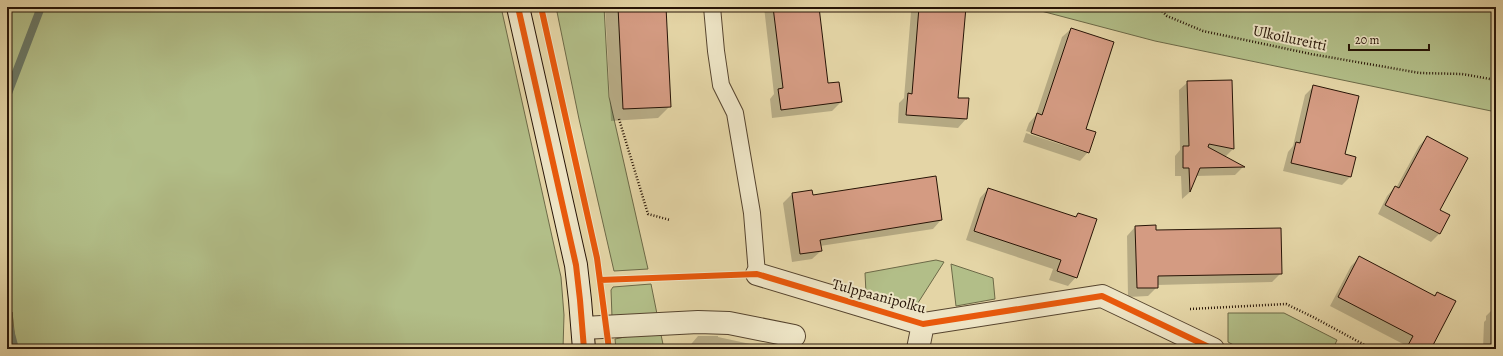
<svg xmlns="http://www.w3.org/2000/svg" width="1503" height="356" viewBox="0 0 1503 356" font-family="Alegreya,serif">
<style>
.green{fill:#b2be88;stroke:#6c6947}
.shadow{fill:#0003}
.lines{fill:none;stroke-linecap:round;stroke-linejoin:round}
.stream{stroke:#6a7765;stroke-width:8}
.building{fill:#d49b82;stroke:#271406}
.lane-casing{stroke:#56442e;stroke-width:18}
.street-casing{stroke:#56442e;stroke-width:24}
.secondary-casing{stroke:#271406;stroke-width:24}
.path{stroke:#271406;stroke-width:2.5;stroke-dasharray:1 2;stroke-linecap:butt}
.lane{stroke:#ede4c5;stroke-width:16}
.street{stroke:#ede4c5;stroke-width:22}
.secondary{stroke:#ede4c5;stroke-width:22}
.cycleway-casing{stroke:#ede4c5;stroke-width:8}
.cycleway{stroke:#e8590c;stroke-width:6}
.labels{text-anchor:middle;stroke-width:4;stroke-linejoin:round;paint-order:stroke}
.street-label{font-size:15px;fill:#271406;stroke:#ede4c5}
</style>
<rect width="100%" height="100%" fill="#e4d5a6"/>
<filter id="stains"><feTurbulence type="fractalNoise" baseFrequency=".005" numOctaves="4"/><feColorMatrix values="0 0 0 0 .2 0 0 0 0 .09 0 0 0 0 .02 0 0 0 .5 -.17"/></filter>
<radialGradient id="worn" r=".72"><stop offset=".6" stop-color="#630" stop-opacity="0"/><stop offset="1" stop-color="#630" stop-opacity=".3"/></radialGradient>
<!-- green -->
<path class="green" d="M7,7h494l60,270 3,38 -1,34h-547l-4,-37 3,37h-8z
M556,7h48l5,90 39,172 -34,2 -35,-152z
M1026,7h470v105l-341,-71z
M936,260l8,2 -28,44 -50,-13 -1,-20z
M951,264l42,14 2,21 -39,7z
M651,284l7,35 -46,-2 -1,-27 2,-3z
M1228,313h56l53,27 -4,9h-92l-13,-7z
M660,330l4,19h-48l-1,-10z"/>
<!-- shadow -->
<path class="shadow" d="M605,7h60l5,99 -12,12 -47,3z
M764,7h54l9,77 14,18 -9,9 -60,7 -2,-19 4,-5z
M917,7h43l-3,91 9,21 -8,9 -60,-5 1,-20 5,-5 7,-86z
M1071,29l17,123 -8,9 -57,-19 3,-9 58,19v-2l-58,-19 3,-8 7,-8 26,-78z
M1231,81l2,68 -8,8 18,10 -8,8 -39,1 -6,16 -8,7 -1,-23h-6v-20l5,-6 -1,-60 9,-8z
M1314,86l30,69 6,22 -8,8 -59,-14 5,-19 5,-6 12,-51z
M1427,137l12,73 10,6 -10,18 -8,8 -53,-28 9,-18 8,-9 1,1 23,-42z
M988,189l86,29 4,-4 -2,63 -8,9 -19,-6 4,-11 -87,-29 14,-42z
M811,191l1,5 129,24 -8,9 -113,17 1,5 -9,8 -20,3 -9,-59 9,-9z
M1135,227l146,46 -9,9 -115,3v2l-9,9 -20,1 -1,-61z
M1360,257l73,39 4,-3 -7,56h-27l2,-4 -75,-39 21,-40z
M1496,306v43h-13l1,-27 2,-2v-4z
M698,336h20v1l55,12h-86z"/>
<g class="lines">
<!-- stream -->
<path class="stream" d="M7,96l34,-89
M7,319l8,30"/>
</g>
<!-- building -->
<path class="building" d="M618,7h48l5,100 -48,2z
M773,7h46l9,76 11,-1 3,20 -61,8 -3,-21 5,-1z
M919,7h47l-8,91h11l-2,21 -61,-4 2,-22 4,1z
M1071,28l43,14 -28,87 10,3 -7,21 -58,-20 6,-20 5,2z
M1232,80l2,69 -25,-5 -1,3 37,20 -45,1 -10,24 -1,-24h-6v-22h6l-2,-65z
M1313,85l46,11 -14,58 11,3 -5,20 -60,-14 5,-21 4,1z
M1427,136l41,22 -28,52 10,5 -10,19 -55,-29 10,-19 4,2z
M936,176l6,44 -122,20 2,11 -22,3 -8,-61 20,-3 1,5z
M988,188l88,29 2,-4 19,6 -20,59 -20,-7 4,-11 -87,-29z
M1156,225v5l125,-2 1,46 -124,2v12h-21l-2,-62z
M1359,256l76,40 2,-4 19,9 -25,48h-25l7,-13 -75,-39z"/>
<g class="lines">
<defs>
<path id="lane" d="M712,7l4,44 5,34 14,28 17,100 5,61"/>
<path id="street" d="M757,274l166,50 179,-28 111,53
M583,328l115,-6 31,1 65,13
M918,349l5,-25"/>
<path id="secondary" d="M518,7l58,258 4,35 4,49"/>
</defs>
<!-- lane casing -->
<use href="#lane" class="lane-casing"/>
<!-- street casing -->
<use href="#street" class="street-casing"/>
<!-- secondary casing -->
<use href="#secondary" class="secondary-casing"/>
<!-- path -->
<path class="path" d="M1158,7l9,9 36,15 108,23 109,19 42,1 34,6
M619,119l29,95 22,6
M1190,309l96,-5 27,13 59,32"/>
<!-- lane -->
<use href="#lane" class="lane"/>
<!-- street -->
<use href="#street" class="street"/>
<!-- secondary -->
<use href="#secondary" class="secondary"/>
<defs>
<path id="cycleway" d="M518,7l58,258 4,35 4,49
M541,7l56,251 12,91
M600,280l157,-6 166,50 179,-28 111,53"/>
</defs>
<!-- cycleway casing -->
<use href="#cycleway" class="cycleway-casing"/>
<!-- cycleway -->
<use href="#cycleway" class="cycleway"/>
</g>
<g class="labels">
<!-- street labels -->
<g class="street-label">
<text transform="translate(1290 38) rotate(12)" y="5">Ulkoilureitti</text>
<text transform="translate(879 296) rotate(15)" y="5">Tulppaanipolku</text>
</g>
</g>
<!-- margin -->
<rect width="1503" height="356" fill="none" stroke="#e4d5a6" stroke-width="24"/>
<rect x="8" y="8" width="1487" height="340" fill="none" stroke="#271406" stroke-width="2"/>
<rect x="12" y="12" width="1479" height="332" fill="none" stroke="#271406"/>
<!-- scale -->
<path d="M1349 44v6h80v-6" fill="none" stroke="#271406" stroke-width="2"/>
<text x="1355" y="44" font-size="12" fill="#271406" stroke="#ede4c5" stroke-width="3" paint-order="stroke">20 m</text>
<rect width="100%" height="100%" filter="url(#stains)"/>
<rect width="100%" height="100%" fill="url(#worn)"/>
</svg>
